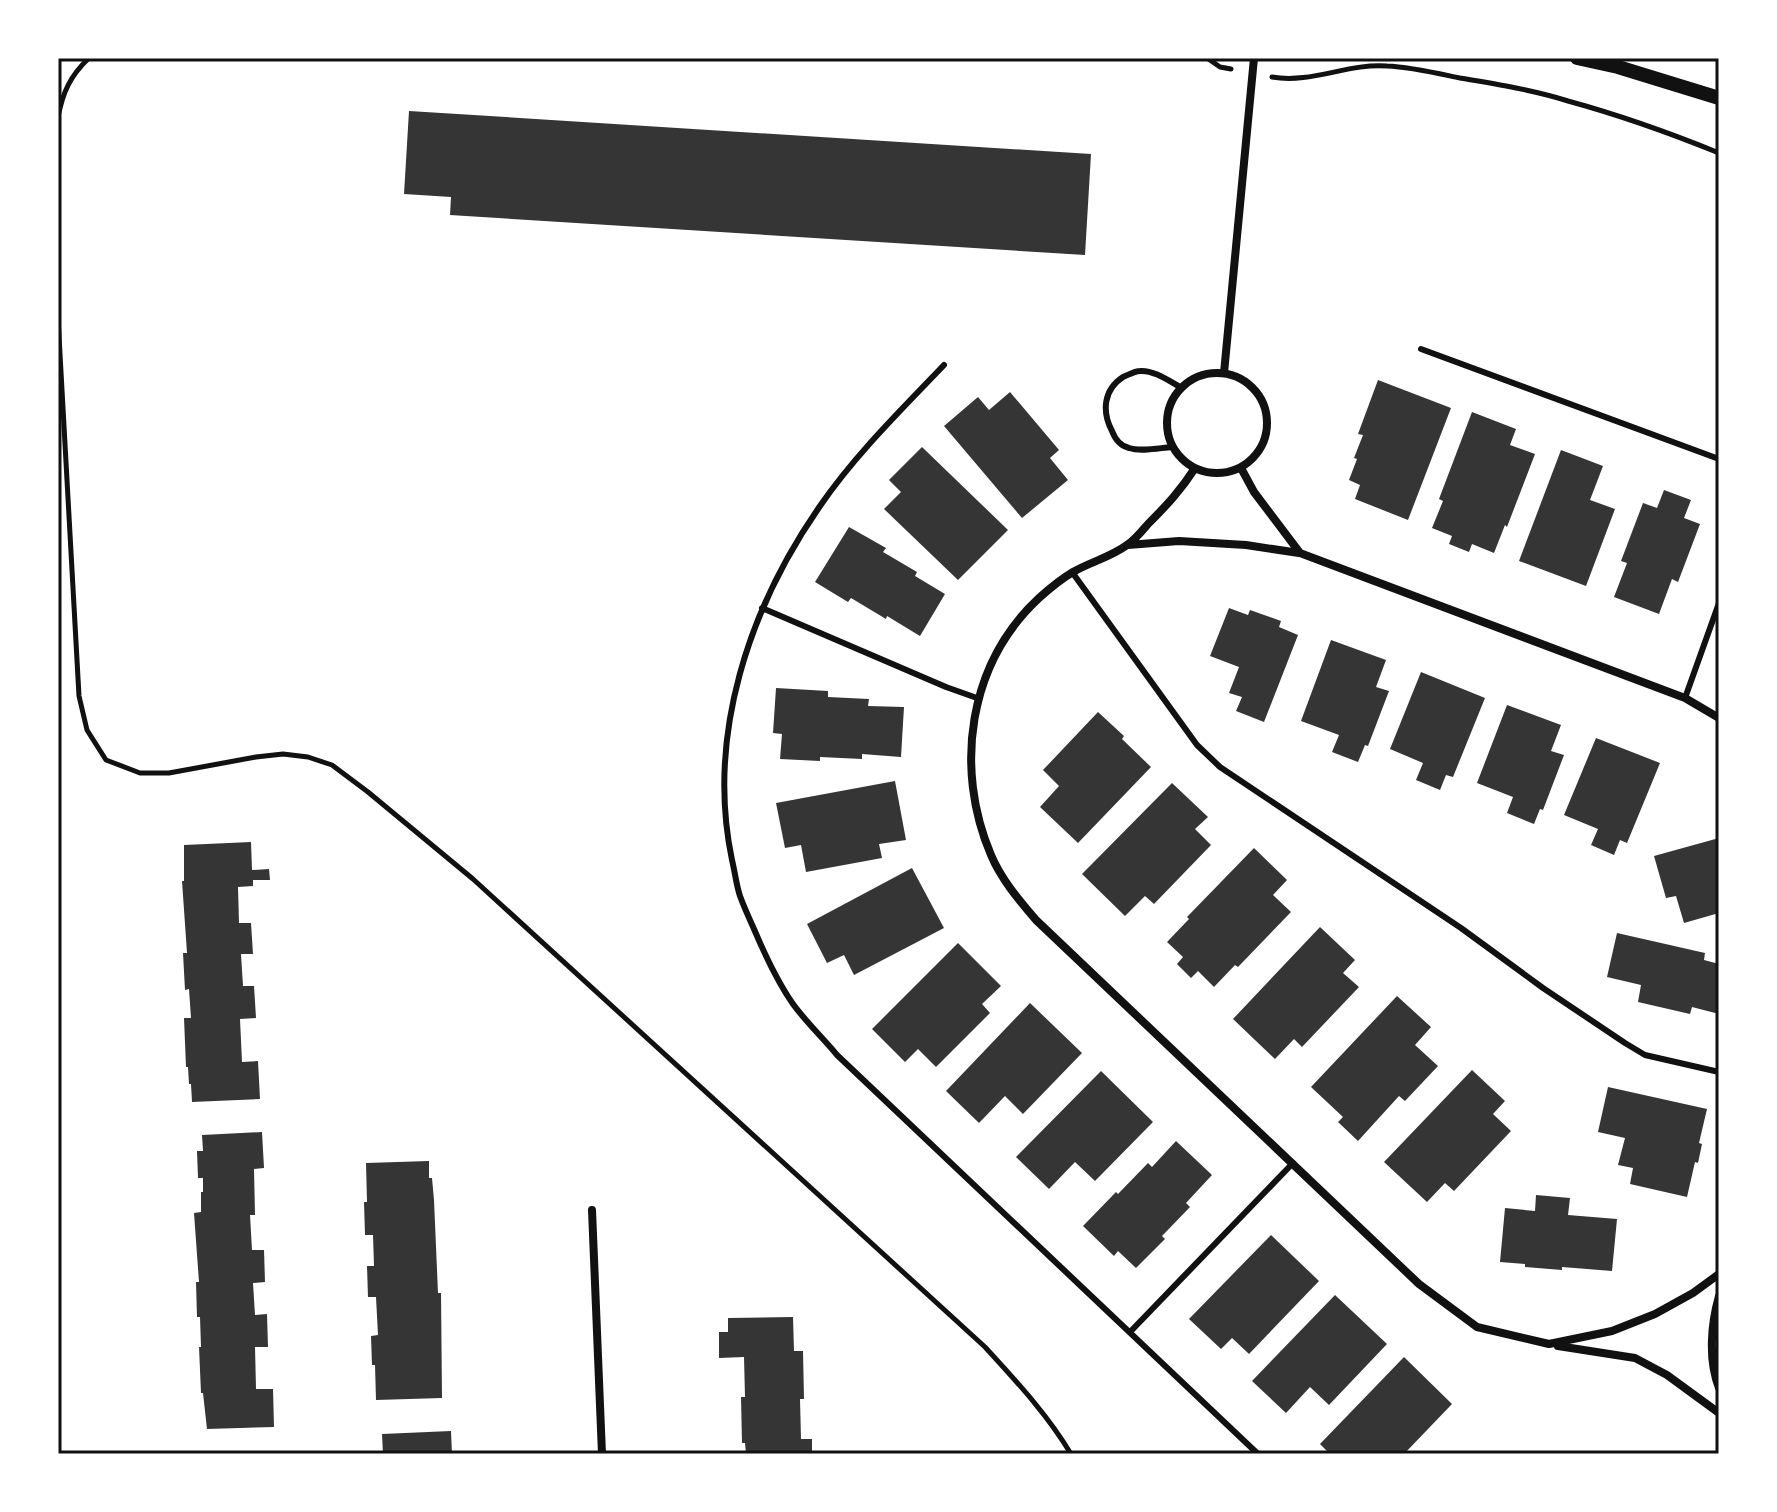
<svg xmlns="http://www.w3.org/2000/svg" width="1777" height="1512" viewBox="0 0 1777 1512" font-family="Rubik,sans-serif">
<style>
.building{fill:#353535}
.lines{fill:none;stroke-linecap:round;stroke-linejoin:round}
.path{stroke:#111;stroke-width:5}
.service{stroke:#111;stroke-width:6}
.minor{stroke:#111;stroke-width:8}
.tertiary{stroke:#111;stroke-width:14}
.neatline{fill:none;stroke:#111;stroke-width:3}
</style>
<rect width="100%" height="100%" fill="#fff"/>
<!-- building -->
<path class="building" d="M409,111l682,43 -6,101 -635,-40 1,-18 -47,-3z
M1378,380l73,28 -43,112 -53,-21 5,-14 -11,-5 8,-21 -3,-1 9,-23 -5,-1z
M1010,392l49,58 -9,8 18,22 -46,38 -78,-92 34,-29 11,13z
M1472,412l44,17 -6,16 25,9 -28,73 -2,-2 -11,28 -22,-9 -3,8 -20,-8 3,-8 -20,-8 11,-27 -4,-2z
M922,447l86,83 -50,50 -74,-71 17,-17 -12,-12z
M1561,450l42,16 -13,34 25,9 -29,77 -67,-25z
M1664,490l27,10 -7,18 16,6 -22,58 -6,-3 -13,35 -45,-17 13,-34 -6,-2 22,-58 14,5z
M849,527l37,21 -3,4 34,20 -2,4 30,18 -25,42 -33,-20 -1,3 -35,-21 -3,4 -33,-20z
M1229,608l19,7 2,-5 31,11 -2,6 19,8 -34,87 -28,-11 6,-14 -13,-4 10,-26 -29,-11z
M1331,640l55,20 -10,27 13,4 -21,55 -3,-1 -7,17 -26,-10 7,-17 -38,-14z
M1421,672l64,26 -32,79 -7,-2 -6,15 -24,-10 7,-17 -33,-14z
M776,688l52,3v6l41,2 -1,7 36,1 -3,50 -39,-3v5l-42,-2v4l-40,-2 2,-25 -9,-1z
M1507,705l54,20 -10,26 13,4 -21,55 -3,-1 -6,15 -27,-11 6,-16 -36,-14z
M1098,712l26,24 -2,3 29,28 -73,76 -38,-36 19,-21 -16,-16z
M1596,738l64,25 -33,80 -7,-3 -6,15 -23,-10 7,-16 -34,-14z
M895,781l11,59 -27,4 3,14 -76,14 -5,-27 -16,3 -9,-45z
M1172,783l36,34 -13,12 16,16 -57,59 -9,-8 -20,20 -43,-42z
M1719,838v75l-35,10 -8,-27 -10,2 -12,-42z
M251,842l1,28 17,-1 1,11h-17v6l-15,1 1,36h12l2,31h-12l2,32h11l2,32 -16,1 2,43 16,-1 2,38 -68,3 -1,-18h-2l-1,-17h-2l-2,-49h7l-2,-29 -4,1 -2,-37h4l-5,-72h2v-36z
M1254,848l33,32 -14,15 18,17 -53,55 -3,-2 -21,22 -16,-16 -7,7 -14,-14 6,-7 -16,-15 22,-23 -2,-2z
M912,868l32,60 -90,47 -10,-20 -17,8 -20,-39z
M1320,927l35,33 -12,13 16,14 -57,60 -8,-8 -19,20 -42,-40z
M1617,933l88,20 -1,7 15,4v50l-27,-7 -2,7 -52,-12 3,-17 -34,-8z
M958,943l43,43 -19,18 8,9 -54,54 -18,-18 -13,13 -33,-33z
M1397,996l34,31 -16,18 23,21 -33,35 -6,-5 -41,45 -20,-19 5,-5 -32,-30z
M1030,1003l52,50 -59,61 -18,-18 -26,27 -33,-32z
M1472,1070l33,31 -12,13 18,17 -57,60 -9,-8 -18,19 -43,-40z
M1101,1071l52,51 -58,59 -20,-19 -26,27 -33,-32z
M1608,1087l99,22 -8,34 3,1 -4,19 -3,-1 -8,35 -57,-13 3,-16 -15,-3 7,-27 -27,-6z
M262,1132l2,36 -10,1 1,46h-5l2,35h12l1,32 -12,1 2,32 12,-1 1,33h-13l1,42h17l1,38 -67,2 -4,-36h-2l-2,-46h2l-1,-30h-3l-1,-35h3l-5,-69 7,-1v-20h2v-14h-5l-1,-27h6l-1,-16z
M1176,1141l36,34 -26,28 4,4 -28,29 3,3 -29,29 -18,-17 -4,5 -31,-30 33,-34 2,2 30,-31 4,4z
M429,1161v17h3l2,22 4,93h3l1,105 -66,2 -1,-35h-3l-1,-29 7,-1 -2,-38h-8l-1,-31h7l-1,-31h-8l-1,-33h3l-1,-39z
M1536,1195l34,3 -2,17 49,4 -5,52 -50,-4v3l-37,-3v-3l-25,-2 5,-54 30,3z
M1271,1235l48,46 -70,73 -17,-16 -11,11 -32,-30z
M1335,1295l52,49 -58,61 -19,-18 -24,26 -34,-32z
M793,1317l1,34h9l1,48h-4l1,40h11v15h-66l-1,-11h-3l-1,-46h4l-1,-40 -25,1v-26h9v-14z
M1404,1357l48,47 -48,50h-74l-10,-10z
M451,1431l1,23h-69l-1,-20z"/>
<g class="lines">
<!-- path -->
<path class="path" d="M1207,58l13,9 11,2
M1272,77c39,7 76,-14 115,-11 24,1 49,7 73,12 36,6 73,12 108,23 51,14 102,32 151,52
M58,117c5,-25 12,-41 31,-59
M58,318l21,378 8,34 19,30 34,13h29l87,-16 27,-3 25,3 24,8 36,27 105,87 512,468c31,34 62,67 86,107"/>
<!-- service -->
<path class="service" d="M1421,349l298,110
M944,365c-43,45 -89,90 -124,141 -71,102 -114,230 -88,354 3,12 4,24 8,36 4,11 9,22 14,33 11,26 23,52 39,75 13,18 30,34 44,51l421,399
M1172,447c-13,1 -31,5 -43,1 -8,-2 -14,-9 -17,-17 -10,-19 -9,-41 11,-54 5,-2 12,-6 17,-6 14,-1 29,10 40,16
M1072,572l125,173 23,22 241,161 82,60 82,55 20,12 74,17
M762,608l184,79 31,11
M1685,698l34,-95
M1131,1331l162,-168"/>
<!-- minor -->
<path class="minor" d="M1167 423a50 50 0 1 1 100 0a50 50 0 1 1-100 0Z
M1224,373l30,-315
M1195,468c-14,22 -28,37 -47,56 -6,7 -13,16 -21,21 -16,12 -37,17 -54,27 -12,7 -24,17 -34,26 -71,66 -85,170 -48,257 10,24 28,45 45,65l383,364 58,43 72,17 63,-13 43,-17 38,-21 26,-19
M1241,468l13,24 46,61 385,145 34,20
M1128,545l51,-4 67,4 53,8
M592,1210l10,244
M1719,1296c-8,28 -11,64 0,92
M1558,1346l77,12 32,17 52,38"/>
<!-- tertiary -->
<path class="tertiary" d="M1577,58l41,9 101,31"/>
</g>
<!-- border -->
<rect width="1777" height="1512" fill="none" stroke="#ffffff" stroke-width="120"/>
<rect x="60" y="60" width="1657" height="1392" class="neatline"/>
</svg>
